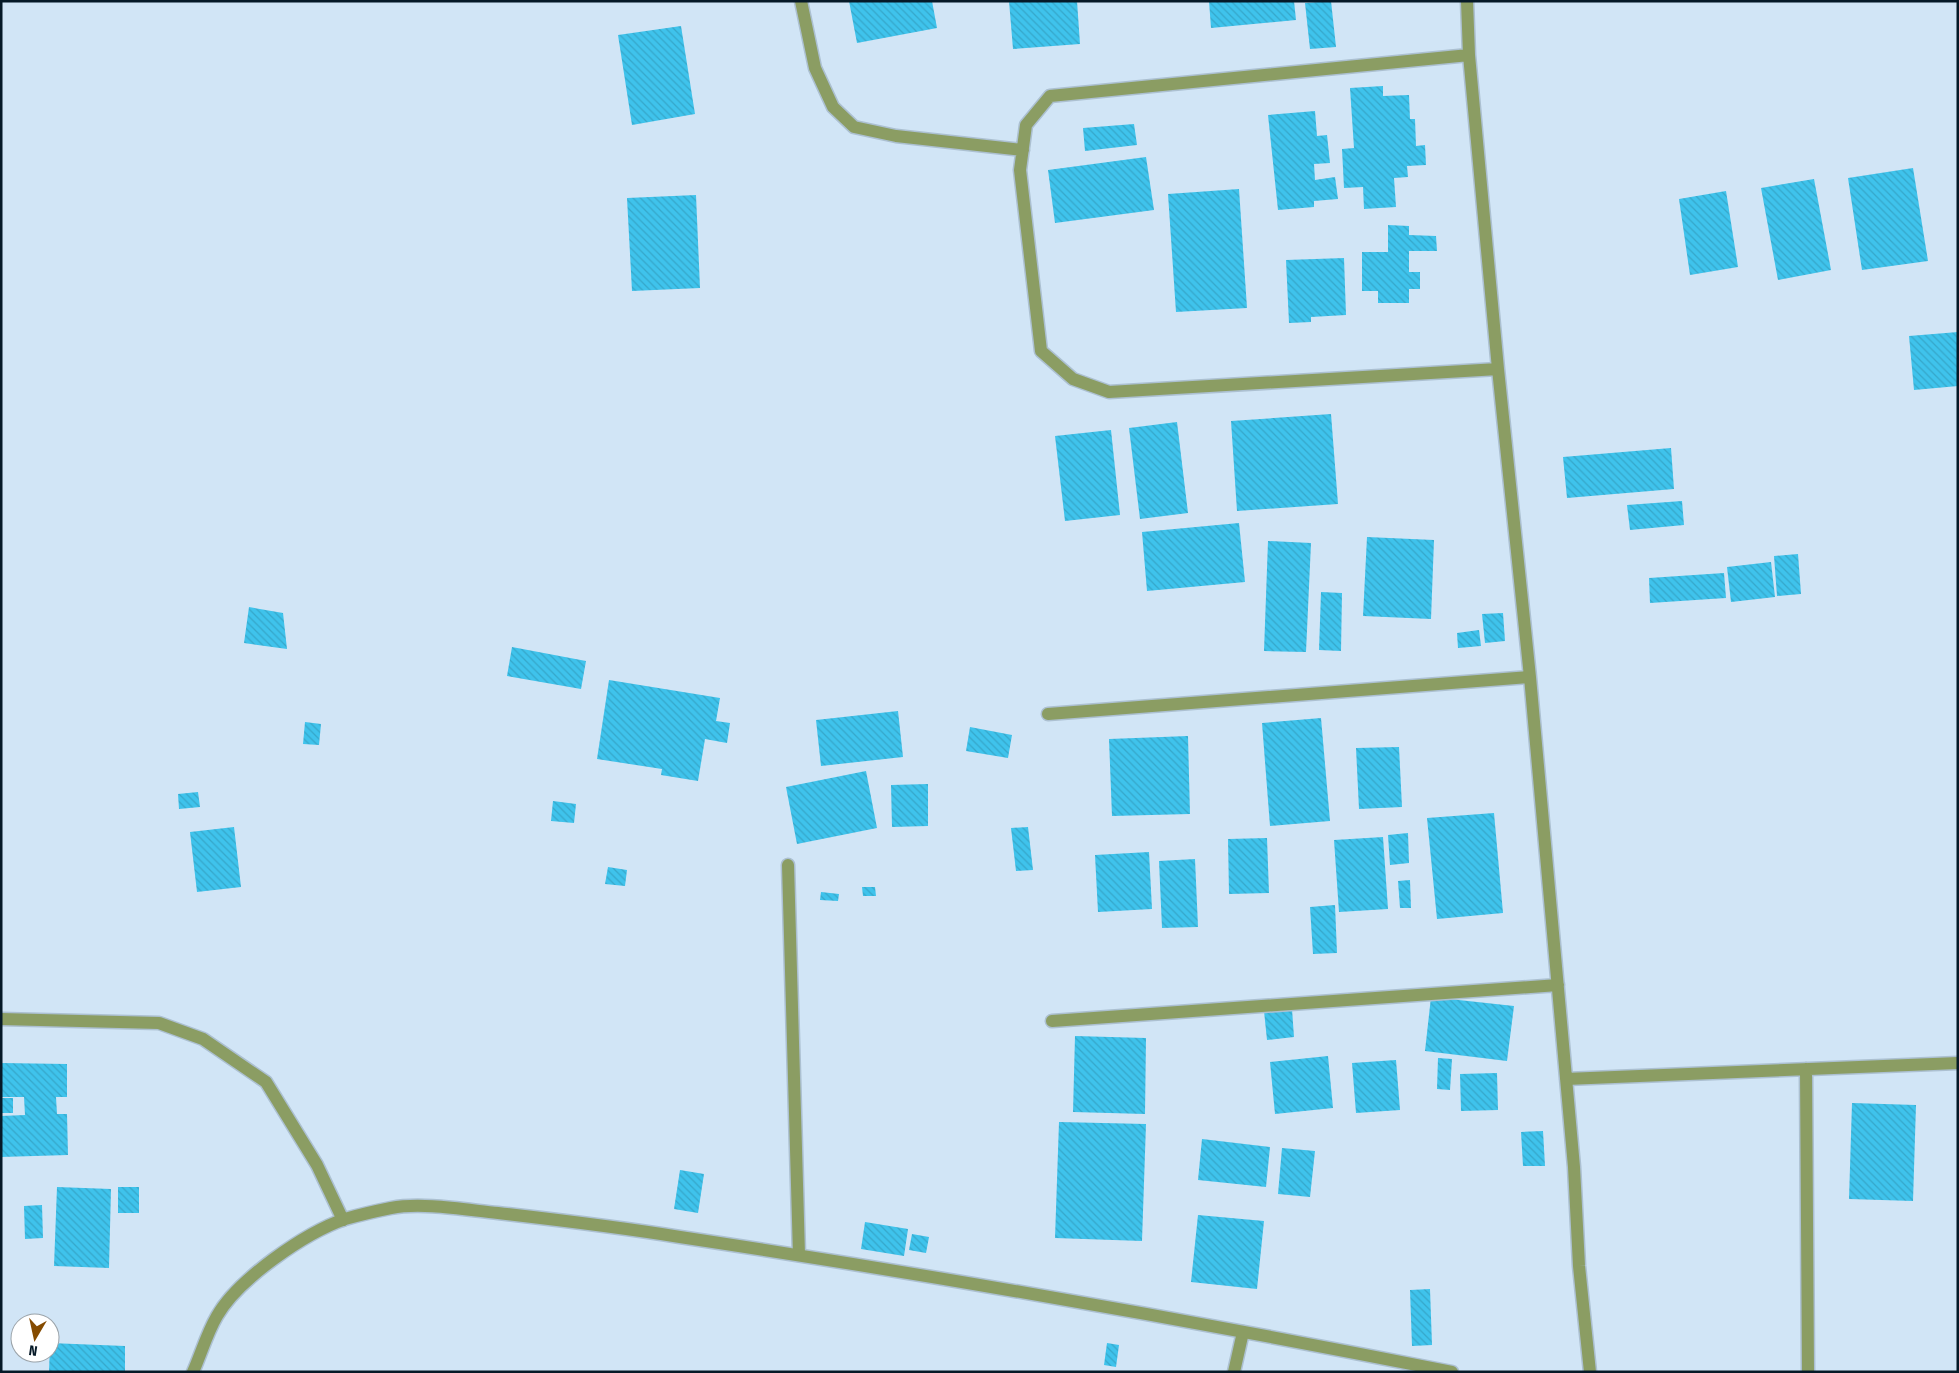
<svg xmlns="http://www.w3.org/2000/svg" width="1959" height="1373" viewBox="0 0 1959 1373" font-family="'Fira Sans Condensed',sans-serif">
<style>
.building{fill:url(#building-back-hatch)}
.lines{fill:none;stroke-linecap:round;stroke-linejoin:round}
.service-casing{stroke:#acc0d1;stroke-width:15}
.minor-casing{stroke:#acc0d1;stroke-width:15}
.tertiary-casing{stroke:#acc0d1;stroke-width:15}
.service{stroke:#8b9d63;stroke-width:12}
.minor{stroke:#8b9d63;stroke-width:12}
.tertiary{stroke:#8b9d63;stroke-width:12}
</style>
<defs>
<pattern id="building-back-hatch" width="6" height="6" patternUnits="userSpaceOnUse" patternTransform="scale(1.25)"><rect width="6" height="6" fill="#3fc3ec"/><path d="M-1 5l2 2M0 0l6 6M5-1l2 2" fill="none" stroke="#36a7ca"/></pattern>
</defs>
<rect width="100%" height="100%" fill="#d1e5f6"/>
<!-- building -->
<path class="building" d="M849,1h83l5,27 -80,15z
M1009,1h68l3,43 -67,5z
M1209,1h85l2,19 -85,8z
M1331,1l5,46 -26,2 -5,-46z
M681,26l14,88 -63,11 -14,-90z
M1383,86v10l26,-1 1,24h5l1,27 9,-1 1,20 -19,1 1,11 -14,1 2,29 -32,2 -1,-22 -19,1 -2,-39 12,-1 -4,-60z
M1315,111l2,25 10,-1 3,28 -16,1 1,16 20,-3 3,22 -24,2v6l-36,3 -10,-95z
M1134,124l3,21 -52,6 -2,-23z
M1146,157l8,53 -99,13 -7,-53z
M1913,168l15,93 -66,9 -14,-92z
M1814,179l17,91 -53,10 -17,-92z
M1239,189l8,119 -71,4 -8,-118z
M1726,191l12,76 -48,8 -11,-76z
M696,195l4,93 -68,3 -5,-93z
M1388,225l21,1v9l27,1 1,15h-28v21h11v17h-11v14h-31v-12h-16v-39h26z
M1344,258l2,57 -35,2v5l-22,1 -3,-63z
M1958,332v54l-44,4 -5,-54z
M1331,414l7,90 -101,7 -6,-90z
M1177,422l11,91 -48,6 -11,-91z
M1111,430l9,85 -55,6 -10,-85z
M1671,448l3,41 -107,9 -4,-41z
M1682,501l2,24 -54,5 -3,-25z
M1239,523l6,59 -98,9 -5,-59z
M1367,537l67,3 -3,79 -68,-3z
M1268,541l43,2 -5,109 -42,-1z
M1798,554l3,40 -24,2 -3,-40z
M1771,562l4,35 -44,5 -4,-35z
M1724,573l2,25 -76,5 -1,-25z
M1321,592l21,1 -1,58 -22,-1z
M249,607l34,6 4,36 -43,-6z
M1503,613l2,28 -20,2 -3,-29z
M1479,630l2,16 -23,2 -1,-15z
M512,647l74,14 -5,28 -74,-13z
M609,680l111,18 -4,23 14,2 -3,20 -22,-4 -7,42 -37,-6 1,-6 -65,-10z
M898,711l5,46 -82,9 -5,-46z
M1321,718l9,103 -60,5 -8,-103z
M305,722l16,2 -2,21 -16,-1z
M970,727l42,8 -4,23 -42,-7z
M1188,736l2,78 -78,2 -3,-77z
M1399,747l3,60 -43,2 -3,-61z
M866,771l11,57 -80,16 -11,-57z
M928,784v42l-36,1 -1,-42z
M198,792l2,15 -21,2 -1,-15z
M553,801l23,3 -2,19 -23,-2z
M1494,813l9,100 -66,6 -10,-101z
M234,827l7,60 -44,5 -7,-60z
M1028,827l5,43 -17,1 -5,-43z
M1408,833l1,30 -19,2 -2,-30z
M1383,837l5,72 -49,3 -5,-72z
M1267,838l2,55 -40,1 -1,-55z
M1149,852l3,57 -54,3 -3,-57z
M1195,859l3,68 -36,1 -3,-67z
M608,867l19,3 -2,16 -20,-2z
M1410,880l1,28h-11l-2,-27z
M862,887h13l1,9h-13z
M821,892l18,2 -1,7 -18,-1z
M1335,905l2,48 -24,1 -3,-47z
M1431,997l83,9 -7,55 -82,-10z
M1292,1009l2,28 -27,3 -3,-29z
M1075,1036l71,2 -1,76 -72,-2z
M1328,1056l5,52 -58,6 -5,-52z
M1438,1058l14,1 -2,31 -13,-1z
M1396,1060l4,50 -44,3 -4,-50z
M1,1063l66,1v33h-11l1,17h10l1,41 -67,2v-41l24,-1 -1,-18h-23z
M1497,1073l1,37 -37,1 -1,-37z
M1,1098h12v15h-12z
M1852,1103l64,2 -3,96 -64,-2z
M1059,1122l87,2 -4,117 -87,-3z
M1543,1131l2,35h-22l-2,-34z
M1202,1139l68,8 -4,40 -68,-7z
M1282,1148l33,3 -5,46 -32,-3z
M680,1170l24,4 -6,39 -24,-4z
M57,1187l54,2 -2,79 -55,-2z
M118,1187h21v26h-21z
M42,1205l1,33 -18,1 -1,-33z
M1198,1215l66,6 -7,68 -66,-7z
M865,1222l43,7 -4,27 -43,-7z
M912,1234l17,3 -3,16 -17,-3z
M1430,1289l2,56 -20,1 -2,-56z
M50,1343l75,3v26h-76z
M1107,1343l12,2 -3,22 -12,-2z"/>
<g class="lines">
<defs>
<path id="service" d="M788,865l11,390"/>
<path id="minor" d="M801,1l14,67 18,39 21,20 42,9 127,14
M1467,1l2,54 29,314 32,308 44,490 5,99 11,106
M1469,55l-419,41 -24,29 -6,45 21,181 32,28 36,13 389,-23
M1048,714l482,-37
M1,1019l158,4 44,16 63,43 51,83 26,55
M1052,1021l506,-36
M1806,1069l2,303
M1566,1079l392,-16
M1234,1372l9,-40"/>
<path id="tertiary" d="M193,1372c8,-18 14,-39 24,-56 21,-37 88,-83 128,-97 14,-4 31,-8 46,-11 31,-6 76,2 107,5 61,7 121,14 182,24 258,39 516,84 772,135"/>
</defs>
<!-- service casing -->
<use href="#service" class="service-casing"/>
<!-- minor casing -->
<use href="#minor" class="minor-casing"/>
<!-- tertiary casing -->
<use href="#tertiary" class="tertiary-casing"/>
<!-- service -->
<use href="#service" class="service"/>
<!-- minor -->
<use href="#minor" class="minor"/>
<!-- tertiary -->
<use href="#tertiary" class="tertiary"/>
</g>
<!-- border -->
<rect width="1959" height="1373" fill="none" stroke="#051927" stroke-width="5"/>
<!-- north arrow -->
<g transform="translate(35 1338) rotate(189)"><circle r="24" fill="#ffffff" stroke="#9ba3a9"/>
<path d="M0-4L9 19L0 12L-9 19Z" fill="#854b00"/>
<text y="-8" font-size="14" font-weight="bold" text-anchor="middle" fill="#051927">N</text>
</g>
</svg>
